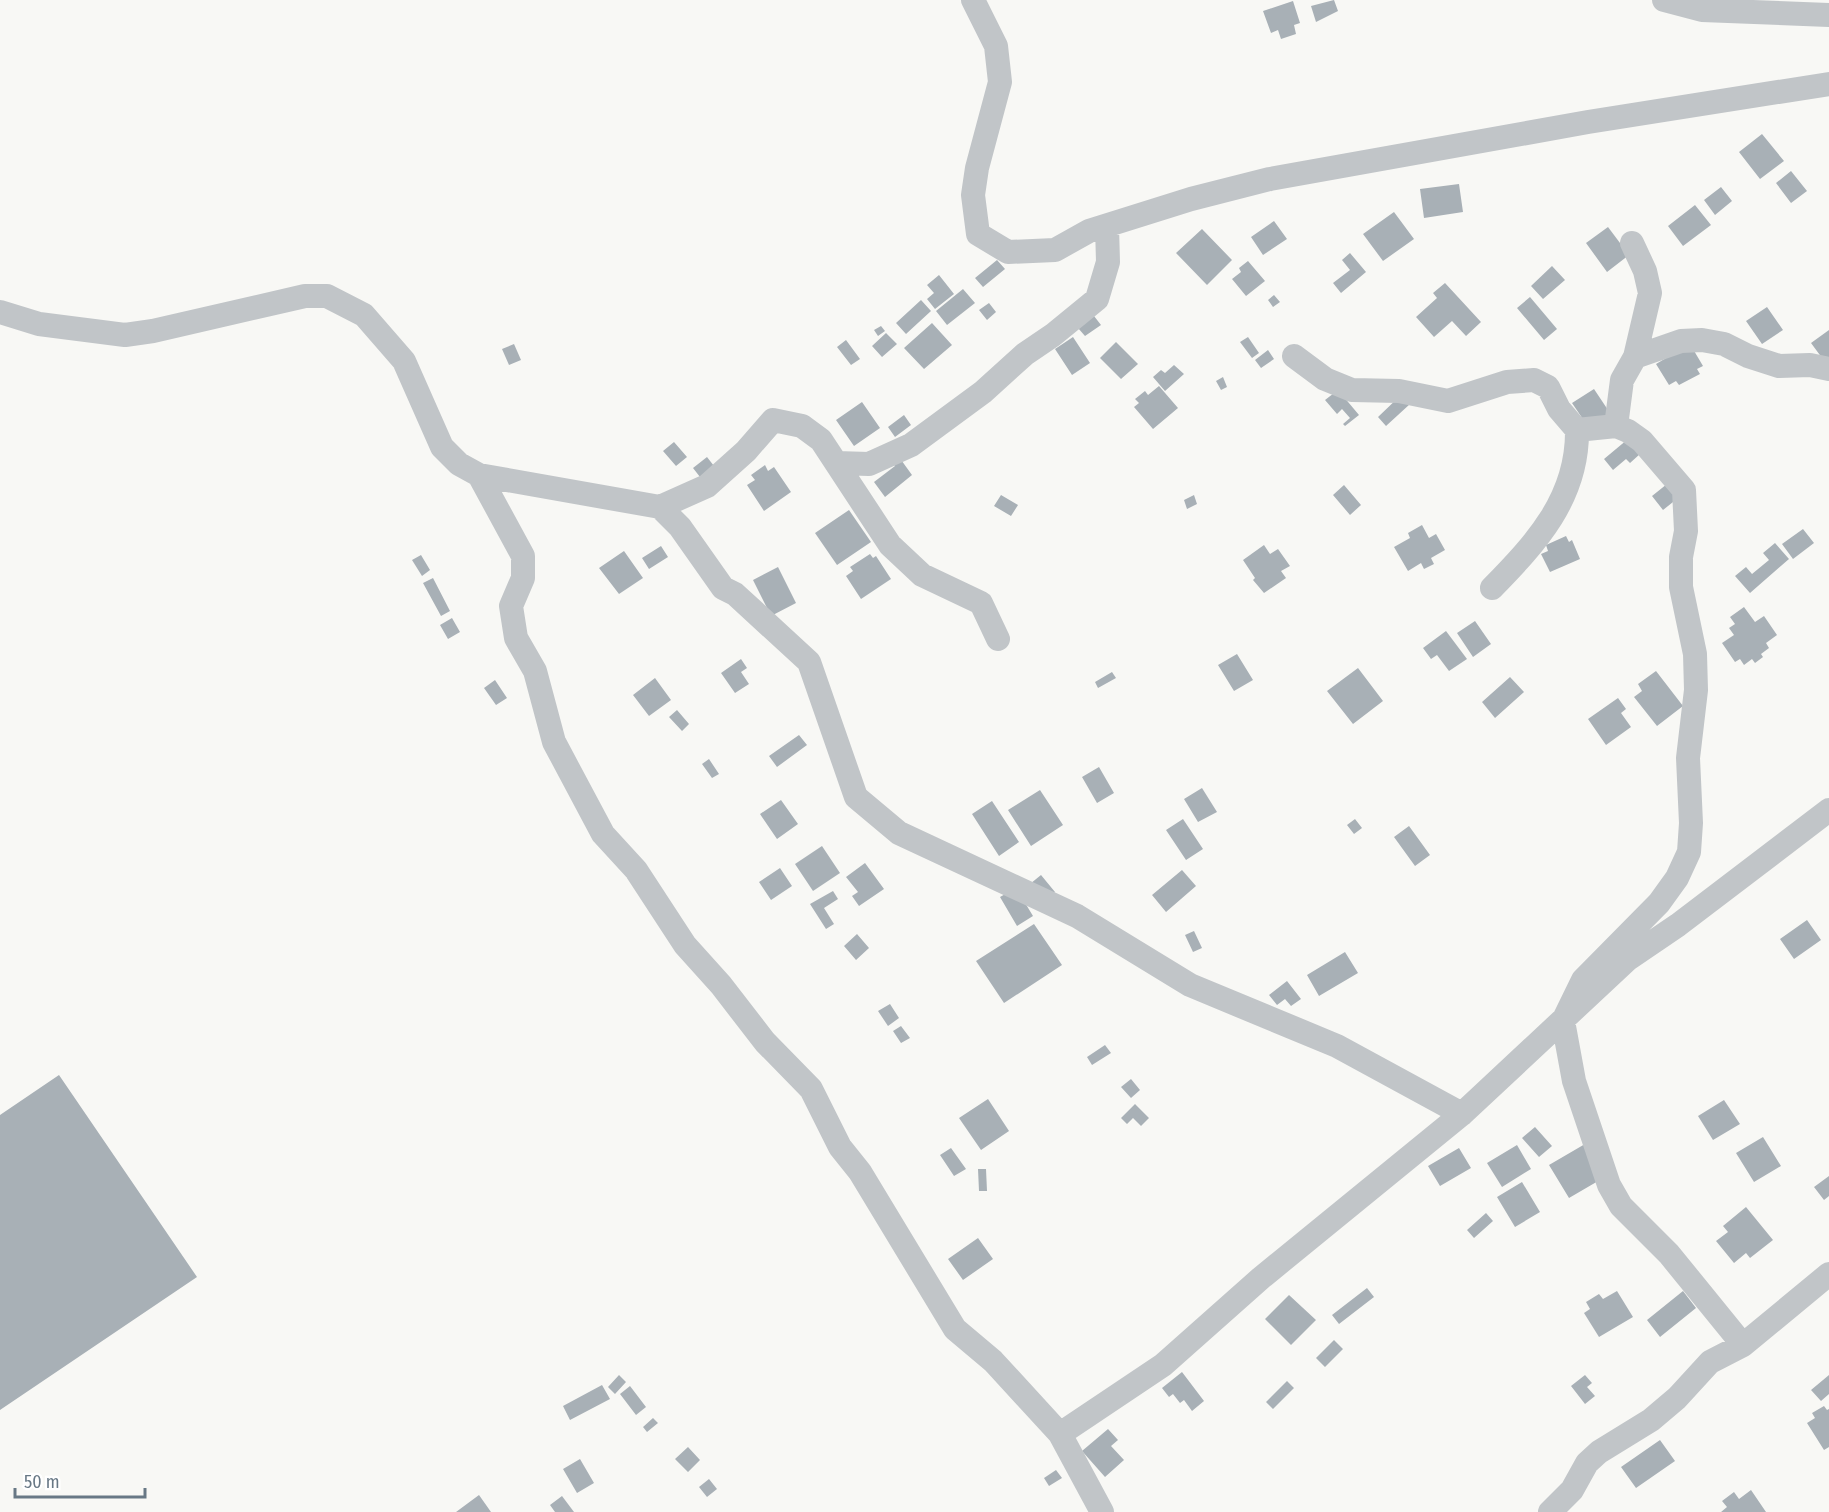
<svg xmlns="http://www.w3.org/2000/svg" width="1829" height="1512" viewBox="0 0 1829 1512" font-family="'Fira Sans Condensed',sans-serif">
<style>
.building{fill:#a8b0b6}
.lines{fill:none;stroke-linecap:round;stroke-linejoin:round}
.minor{stroke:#c1c5c8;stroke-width:24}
</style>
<rect width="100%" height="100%" fill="#f8f8f5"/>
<!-- building -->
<path class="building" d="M1334,0l4,11 -22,11 -5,-16z
M1293,1l7,22 -6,2 2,9 -15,5 -3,-9 -7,3 -8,-22z
M1762,134l22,27 -24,18 -21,-27z
M1791,171l16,20 -16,12 -15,-20z
M1459,184l4,28 -39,6 -4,-29z
M1721,187l11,14 -17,14 -11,-15z
M1695,205l16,20 -28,21 -15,-20z
M1394,212l20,27 -31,22 -20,-27z
M1274,221l13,18 -24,16 -12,-18z
M1608,227l21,28 -22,17 -21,-29z
M1202,229l30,31 -25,25 -31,-32z
M1350,253l16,19 -25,21 -8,-10 17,-13 -8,-10z
M997,260l8,9 -22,18 -8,-9z
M1248,261l17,20 -19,15 -14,-17 9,-7 -2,-4z
M1552,266l13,14 -22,19 -12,-13z
M939,275l15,19 -19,15 -8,-10 7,-6 -7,-8z
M1445,283l36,39 -15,14 -14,-15 -18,16 -18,-20 21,-19 -4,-5z
M963,289l12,14 -28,22 -11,-14z
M1274,295l6,7 -7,5 -5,-7z
M1530,297l27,32 -13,11 -27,-32z
M921,300l10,11 -25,23 -10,-11z
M989,303l7,9 -9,8 -8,-10z
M1767,307l16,23 -21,14 -16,-23z
M1094,316l7,9 -16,11 -7,-8z
M932,323l20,22 -28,24 -20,-21z
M881,326l4,5 -7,5 -4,-6z
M1829,330v29l-4,3 -14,-19z
M886,333l11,11 -15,13 -10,-11z
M1073,337l17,26 -18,12 -17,-26z
M1248,337l11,16 -7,5 -12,-16z
M846,340l14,19 -9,6 -14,-18z
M1116,342l22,22 -17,15 -21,-21z
M514,344l7,16 -12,5 -7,-16z
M1690,344l13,22 -6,3 3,5 -21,11 -3,-4 -7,4 -13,-21z
M1268,350l6,9 -13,9 -6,-8z
M1174,365l10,9 -19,17 -12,-14 8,-7 4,3z
M1223,377l4,10 -6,3 -5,-9z
M1159,386l19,22 -25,21 -19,-22 5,-4 -4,-4 10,-8 3,4z
M1594,389l18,27 -21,15 -19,-28z
M1338,390l21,25 -14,11 -2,-2 7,-6 -8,-9 -5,5 -12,-14z
M1401,395l9,9 -24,22 -8,-9z
M862,402l18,26 -26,18 -18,-26z
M904,415l7,10 -16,12 -7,-10z
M1628,439l12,15 -10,9 -4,-4 -13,11 -9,-11z
M674,442l13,15 -11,9 -13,-15z
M707,457l7,9 -14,11 -7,-9z
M899,457l13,18 -27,22 -11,-15 21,-16 -3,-4z
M765,465l3,6 6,-4 17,25 -27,19 -17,-26 8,-5 -4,-5z
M1667,484l11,14 -15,12 -11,-14z
M1344,485l17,20 -11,10 -17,-20z
M1001,495l17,10 -7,11 -17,-10z
M1194,495l3,9 -10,5 -3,-9z
M849,510l22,32 -34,23 -22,-32z
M1422,525l7,13 7,-4 9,16 -14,8 3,6 -10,5 -3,-6 -13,8 -14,-24 16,-9 -2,-5z
M1803,529l11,14 -21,16 -11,-15z
M1566,536l3,6 3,-2 8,19 -30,13 -9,-18 7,-3 -2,-6z
M1775,543l14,16 -39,34 -15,-17 11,-9 6,7 17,-14 -6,-7z
M1264,545l6,9 8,-5 12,17 -9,5 5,7 -22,15 -11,-13 2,-2 -12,-18z
M661,546l7,11 -19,12 -7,-11z
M624,551l19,27 -24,16 -20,-26z
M870,554l3,4 3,-2 15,23 -30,20 -15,-23 7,-5 -3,-4z
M421,555l9,15 -8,6 -10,-16z
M778,567l18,36 -25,13 -18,-36z
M433,578l17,33 -9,5 -18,-33z
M1744,607l11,15 9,-6 13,19 -11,8 3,5 -8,6 2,3 -8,6 -3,-4 -8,6 -4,-6 -5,3 -13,-19 12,-8 -5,-7 6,-4 -5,-7z
M452,618l8,14 -12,7 -8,-14z
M1475,621l16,23 -18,13 -16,-24z
M1446,631l21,28 -18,12 -12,-16 -6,4 -8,-11z
M1237,654l16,26 -19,11 -16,-26z
M741,659l6,9 -6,4 8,12 -14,9 -14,-20z
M1358,668l25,33 -30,23 -26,-33z
M1656,671l27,35 -26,20 -23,-29 8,-6 -4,-7z
M1112,672l4,6 -18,10 -3,-6z
M1510,677l14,15 -29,26 -13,-16z
M655,678l16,22 -22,16 -16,-21z
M495,680l12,18 -11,7 -12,-17z
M1618,698l8,11 -5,4 10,14 -25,18 -18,-26z
M677,710l12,14 -7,7 -13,-14z
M799,735l8,10 -30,22 -8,-11z
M709,759l10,15 -7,4 -10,-14z
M1099,767l15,26 -17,10 -15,-26z
M1202,788l15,24 -19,10 -14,-23z
M1040,790l23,35 -32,21 -23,-36z
M781,800l17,24 -21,15 -17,-25z
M992,801l27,41 -20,14 -27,-42z
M1183,819l20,30 -17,11 -20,-30z
M1355,819l7,9 -8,6 -7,-9z
M1409,826l21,29 -15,11 -21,-29z
M822,846l18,27 -27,18 -18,-27z
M865,863l19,26 -25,17 -7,-10 6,-4 -12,-15z
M780,868l12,18 -21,14 -12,-18z
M1182,870l14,16 -30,26 -14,-17z
M1041,875l14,17 -16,14 -14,-18z
M1016,888l17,28 -16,10 -17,-29z
M833,891l5,8 -14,9 10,16 -8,5 -16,-25z
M1807,920l14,20 -27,19 -14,-20z
M1034,924l28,41 -58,38 -28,-42z
M1194,931l8,17 -9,4 -8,-17z
M857,934l12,14 -13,12 -12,-14z
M1345,952l13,21 -39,23 -12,-21z
M1287,981l14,18 -10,7 -6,-7 -8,6 -8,-10z
M890,1004l9,14 -11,8 -10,-15z
M901,1026l9,12 -9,5 -8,-12z
M1105,1045l6,8 -19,12 -5,-8z
M59,1075l138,202 -197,133v-295z
M1131,1079l9,11 -9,8 -10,-11z
M988,1099l21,32 -28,19 -22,-32z
M1724,1100l16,24 -27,16 -15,-24z
M1135,1104l14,14 -8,8 -8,-8 -6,6 -6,-6z
M1535,1127l17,19 -13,11 -17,-19z
M1763,1137l18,29 -27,16 -18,-29z
M1585,1144l20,33 -36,21 -20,-33z
M1517,1145l14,24 -29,18 -15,-24z
M951,1148l15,21 -12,7 -14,-21z
M1459,1148l12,20 -31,18 -12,-20z
M978,1169h8l1,22h-8z
M1829,1176v20l-5,4 -10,-13z
M1522,1182l18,30 -25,15 -18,-30z
M1746,1207l27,33 -23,18 -4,-5 -12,10 -18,-22 12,-9 -5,-6z
M1486,1213l7,8 -19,17 -7,-8z
M978,1238l15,21 -30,21 -15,-21z
M1367,1288l7,9 -35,27 -7,-9z
M1617,1291l16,26 -34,20 -15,-24 6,-4 -4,-7 13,-8 4,5z
M1683,1291l13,17 -36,29 -13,-17z
M1289,1295l27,25 -25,25 -26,-26z
M1334,1340l9,9 -18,18 -9,-9z
M1182,1372l22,29 -12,10 -8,-11 -4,3 -7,-9 -4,3 -7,-9z
M619,1375l7,7 -11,12 -7,-7z
M1585,1375l7,8 -5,4 8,9 -10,8 -14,-18z
M1829,1375v19l-8,7 -10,-11z
M1287,1381l7,7 -21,21 -7,-7z
M602,1385l8,14 -40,21 -7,-14z
M630,1386l16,21 -10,8 -16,-21z
M1824,1406l3,4 2,-1v38l-5,3 -17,-27 8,-5 -3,-5z
M653,1418l5,5 -11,9 -4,-5z
M1108,1429l10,11 -7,6 13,14 -19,17 -23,-26z
M1660,1440l15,21 -39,27 -15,-21z
M688,1447l12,13 -12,12 -13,-13z
M580,1459l14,24 -17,10 -14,-24z
M1056,1470l6,8 -13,8 -5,-8z
M709,1479l8,10 -10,8 -8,-10z
M1751,1490l15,22h-45l6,-5 -5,-6 12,-9 5,7z
M479,1495l12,17h-35z
M562,1496l12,16h-19l-5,-7z"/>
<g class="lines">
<!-- minor -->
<path class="minor" d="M973,0l23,46 4,36 -23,86 -4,27 5,39 30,18 47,-2 34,-19 102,-32 79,-20 318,-57 241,-38
M1664,0l38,10 127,5
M0,312l39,12 86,11 28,-4 152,-35h22l37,19 40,46 38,86 17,17 20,11 181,32 47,-21 39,-35 27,-31 29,6 19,14 69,105 32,30 59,28 17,36
M1294,356l31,23 27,11 47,1 49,10 59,-19 27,-2 14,7 11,22 18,21 39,-4 12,5 14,10 42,49 2,41 -5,26v30l14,67 1,36 -8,68 3,65 -2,29 -12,26 -18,25 -76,77 -20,41 11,60 35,104 12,21 48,48 74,91
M1635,357l46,-16 21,-1 22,4 24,12 31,10 31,-1 19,4
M1616,426l6,-46 13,-23 15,-64 -5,-22 -13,-28
M836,463l33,1 42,-19 72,-53 42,-38 28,-19 44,-36 11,-37 -1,-36
M479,475l44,81v22l-12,28 5,32 19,33 19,71 49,92 33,36 49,75 36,40 44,57 46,47 29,58 20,25 95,157 38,32 67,73 42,78
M660,507l20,20 43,61 12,6 74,68 47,135 43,36 178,83 113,69 147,61 125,68
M1492,588c44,-45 86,-90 85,-158
M1060,1434l103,-69 98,-87 201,-164 166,-155 50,-34 151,-115
M1550,1512l22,-22 15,-27 12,-11 52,-32 26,-22 33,-36 33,-17 86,-71"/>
</g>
<!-- scale -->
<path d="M15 1488v9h130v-9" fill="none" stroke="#687885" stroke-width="3"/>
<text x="24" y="1488" font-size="18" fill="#687885" stroke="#ffffff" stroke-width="4.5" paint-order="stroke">50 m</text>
</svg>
